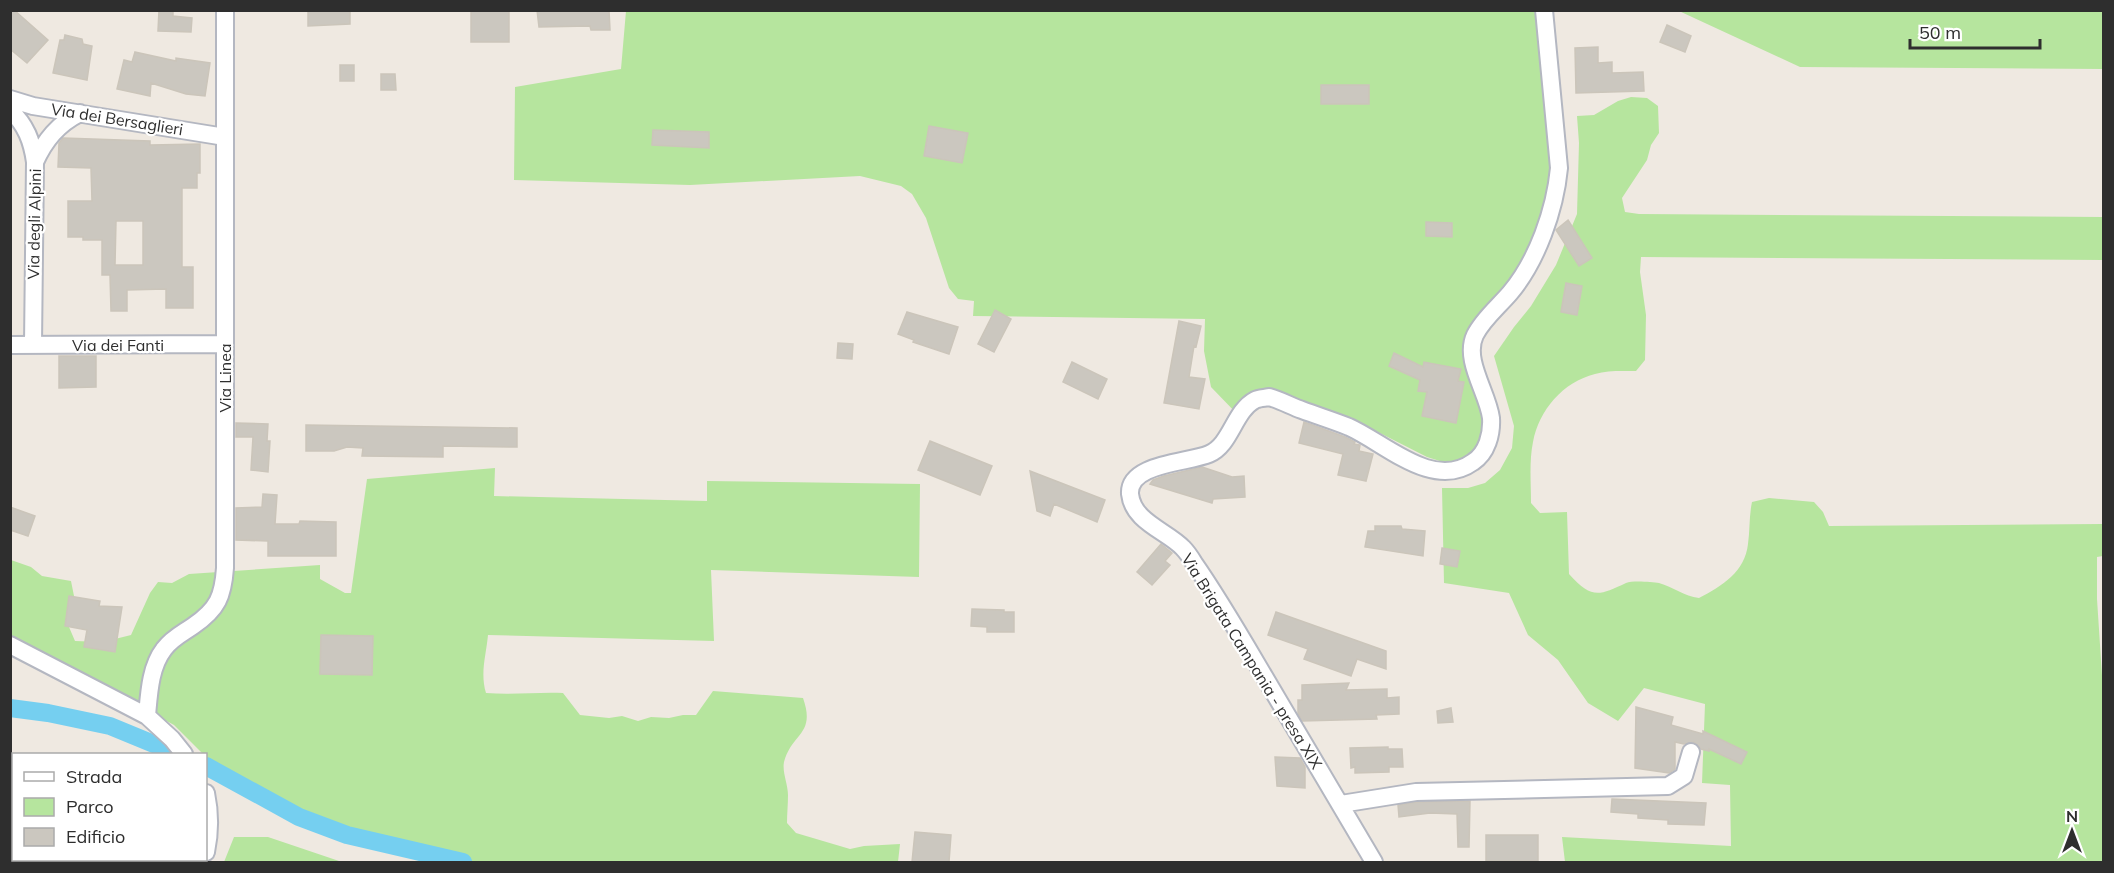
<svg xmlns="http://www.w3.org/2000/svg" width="2114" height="873" viewBox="0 0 2114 873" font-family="Mulish,sans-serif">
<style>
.green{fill:#b6e59e}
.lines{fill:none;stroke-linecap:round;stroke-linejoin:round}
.canal{stroke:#75cff0;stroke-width:18}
.building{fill:#cbc7bf;stroke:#cbc5ba;stroke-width:1.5;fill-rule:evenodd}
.minor-casing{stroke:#b4b7c1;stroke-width:20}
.minor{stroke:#fff;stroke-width:16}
.labels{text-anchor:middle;stroke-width:4.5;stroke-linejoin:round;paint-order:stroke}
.street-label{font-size:16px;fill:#2e2e2e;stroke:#fff}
</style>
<rect width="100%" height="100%" fill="#efe9e1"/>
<!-- green -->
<path class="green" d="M626,11h916l11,133 -7,79 -69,111 10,106 -23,22h-21l-16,-5 -59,-30 -71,-28 -21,-3 -37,20 -28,-29 -7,-36 1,-32 -232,-3 1,-15 -16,-2 -9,-11 -23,-70 -14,-24 -11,-8 -41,-10 -170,9 -176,-5 1,-93 106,-18z
M1679,11h424v58l-303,-2z
M1631,97l16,1 11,8 1,27 -8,12 -4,15 -25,38 3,14 14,2 464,3v43l-462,-3 -1,15 6,43 -1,45 -9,11c-13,0 -28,-1 -41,3 -32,8 -56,36 -62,68 -4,19 -2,41 -2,61l9,10 27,-1 2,62c23,25 29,22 57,9 7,-3 26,-1 33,0 14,4 25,13 40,15 23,-12 46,-26 49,-54 2,-14 1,-28 4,-42l17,-4 45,4 9,10 6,14 274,-2v32l-6,1v42l7,107 -1,156h-538l-3,-25 169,9 -1,-61 -28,-2 3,-79 -61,-16 -26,33 -30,-18 -30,-43 -30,-25 -19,-42 -65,-10 -2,-95h26l17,-5 15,-13 12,-22 2,-22 -20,-70 20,-29 17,-21 25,-41 21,-51 2,-71 -2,-27 17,-1 24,-14z
M495,468l-1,28 213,5v-20l213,3 -1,93 -208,-7 3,71 -226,-6c-2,21 -8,38 -2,58 26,2 51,-1 77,0l17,22 29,3 13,-2 16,5 13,-4 18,1 14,-3h13l17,-24 90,7c13,37 -11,34 -19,64 -2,10 4,22 4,33 0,9 -1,19 -1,28l9,10 54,16 14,-3 36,-2 -2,18h-448l-82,-18 -74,-27 -20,-21 -67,-35 -1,-7h-3l-29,-29 -163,-88v-77l20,7 11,9 29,5 3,15 -4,16 -1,15 6,14 28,1 28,-7 19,-42 8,-11 14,1 17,-9 131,-9v14l25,14h6l16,-114z
M10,756l4,1v103h178l-1,2h-180z
M234,837h34l74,25h-118z"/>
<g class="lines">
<!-- canal -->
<path class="canal" d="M10,708l38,5 62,13 68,28
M206,766l93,51 48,18 116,27"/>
</g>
<!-- building -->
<path class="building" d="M10,10h4l34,30 -21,23 -17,-14z
M159,10h14v6l19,2 -1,14 -33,-1z
M308,10h42v14l-42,2z
M471,10h38v32h-38z
M537,10h72l1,20h-19l-1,-4 -51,1z
M1667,25l24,11 -6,16 -25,-10z
M65,35l17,4 1,5 9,2 -5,34 -34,-7 7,-33h4z
M1598,47v16l14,-1v11l31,-1 1,19 -68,2 -1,-45z
M135,52l41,9v-3l34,5 -5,33 -19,-2 -35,-11 -1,13 -33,-7 7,-29 8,2z
M340,65h14v16h-14z
M381,74h14l1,16h-15z
M1321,85h48v19h-48z
M929,126l39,7 -6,30 -38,-7z
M653,130l56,2v16l-57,-3z
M63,138l87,3v4l50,-1v29h-3v15h-15v79h11v41h-27v-19l-39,1v21h-16l-1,-36h-8v-35h-19v-3h-15v-36h24l-1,-33 -33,-1 1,-24zM116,221h27v44h-28z
M1568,220l24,38 -13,8 -23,-36z
M1426,222l26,1v14l-26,-1z
M1566,283l16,3 -5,29 -16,-3z
M995,310l16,9 -17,33 -16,-8z
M907,312l51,15 -9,27 -36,-12 1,-2 -16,-6z
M1179,321l22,5 -5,21 -2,-1 -5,31 16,2 -6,30 -35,-6z
M838,343l15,1 -1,15 -15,-1z
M1394,353l29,14 1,-5 37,7 -3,12 6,1 -8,41 -34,-7 5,-24 -9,-1 2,-11 -31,-14z
M59,356h37v31l-37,1z
M1072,362l35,17 -9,20 -35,-17z
M1304,422l41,15 10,5 -1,2 6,1 -1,6 14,3 -7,27 -28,-6 5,-21 -44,-11z
M236,423l32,1 -1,17h3l-2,31 -17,-2 2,-33h-17z
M306,425l211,3v19l-74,-1v11l-81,-1 1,-8 -16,-1 -13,4h-28z
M930,441l62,25 -12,29 -62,-25z
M1202,467l30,10 12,-1 1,21 -32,2 -1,4 -62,-19 3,-4 11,-4z
M1030,471l75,29 -8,22 -43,-18 -4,12 -13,-5z
M263,494l14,1 -2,29h24l1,-3 36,1v34h-68v-15l-32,-1v-32l26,-1z
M10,507l25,9 -7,20 -18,-6z
M1375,526h26l1,3 23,2 -2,25 -58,-9 3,-16h7z
M1161,544l11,9 -7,8 5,4 -18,20 -15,-13z
M1442,548l18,3 -3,16 -17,-3z
M69,596l31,5 -1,5 23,1 -7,45 -31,-5 3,-17 -22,-4z
M972,609l32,1v2h10v20h-27v-5l-16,-1z
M1276,612l110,39v18l-29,-10 -6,17 -47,-17 4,-10 -40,-14z
M321,635l52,1 -1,39 -52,-1z
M1349,683l-3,7 41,-1v9l12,-1v17l-23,1 1,4 -75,2 -4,-8v-13h4v-15z
M1636,707l37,10 -2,8 32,9v-3l44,21 -6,12 -32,-15v2l-8,-2 -7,-7 -10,2 -9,-2v27l-6,4 -34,-5z
M1451,708l2,14 -15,1 -1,-12z
M1388,747v2h14l1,18h-14v5l-34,1v-6l-4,1 -1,-20z
M1275,757l25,1 5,9v21l-28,-2z
M1612,799l94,4 -2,22 -36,-1v-4l-30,-2v-4l-27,-2z
M1470,801l-1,46h-11l-1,-33 -27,-1 -31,4 -1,-12 19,-3z
M915,832l36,3 -2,27h-37z
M1486,835h52v26h-52z"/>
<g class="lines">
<defs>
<path id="minor" d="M10,99l23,7 192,31
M10,110c16,15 22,31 25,52l-2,183
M35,162c10,-22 23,-38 45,-49
M10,345l215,-1
M10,645l137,71 25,23 12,15
M147,716c2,-22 3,-49 17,-67 8,-11 19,-16 29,-23 25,-17 30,-30 32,-58v-558
M206,793c4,19 4,40 0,59
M1341,804l75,-12 252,-6 16,-10 7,-24
M1374,862c-32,-55 -65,-109 -97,-164 -27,-45 -53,-92 -83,-135 -3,-5 -7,-11 -11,-15 -16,-17 -50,-26 -53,-54 -2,-31 58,-31 79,-40 22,-9 25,-43 46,-54 4,-2 10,-2 14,-3 11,3 22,9 33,13 16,6 32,11 47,17 36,16 84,64 124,35 14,-9 19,-28 18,-44 -3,-25 -28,-58 -16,-83 8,-16 23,-28 35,-42 27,-32 45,-83 49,-125l-15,-158"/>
</defs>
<!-- minor casing -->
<use href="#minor" class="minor-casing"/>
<!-- minor -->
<use href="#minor" class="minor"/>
</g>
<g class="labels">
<!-- street labels -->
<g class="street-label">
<text transform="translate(117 119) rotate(9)" y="6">Via dei Bersaglieri</text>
<text transform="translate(34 224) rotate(-89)" y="6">Via degli Alpini</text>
<text x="118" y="351">Via dei Fanti</text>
<text transform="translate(225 378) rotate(-90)" y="6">Via Linea</text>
<text transform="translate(1252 661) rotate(58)" y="6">Via Brigata Campania - presa XIX</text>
</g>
</g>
<!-- border -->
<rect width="2114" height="873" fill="none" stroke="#2e2e2e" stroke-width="24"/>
<!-- legend -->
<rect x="12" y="753" width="195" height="108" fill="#ffffff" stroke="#ababab" stroke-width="1.5"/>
<rect x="24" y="772" width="30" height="9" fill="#ffffff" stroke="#ababab" stroke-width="1.5"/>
<text x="66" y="783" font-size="18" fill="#2e2e2e">Strada</text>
<rect x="24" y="798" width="30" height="18" fill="#b6e59e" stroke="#ababab" stroke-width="1.5"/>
<text x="66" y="813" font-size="18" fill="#2e2e2e">Parco</text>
<rect x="24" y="828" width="30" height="18" fill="#cbc7bf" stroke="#ababab" stroke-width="1.5"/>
<text x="66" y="843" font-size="18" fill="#2e2e2e">Edificio</text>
<!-- north arrow -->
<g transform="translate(2072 831)" stroke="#ffffff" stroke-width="4.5" paint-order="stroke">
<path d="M0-4.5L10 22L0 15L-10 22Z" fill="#2e2e2e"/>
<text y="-9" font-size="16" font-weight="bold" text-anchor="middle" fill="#2e2e2e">N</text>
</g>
<!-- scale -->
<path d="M1910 39v9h130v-9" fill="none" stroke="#2e2e2e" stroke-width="3"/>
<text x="1919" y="39" font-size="18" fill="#2e2e2e" stroke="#ffffff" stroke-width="4.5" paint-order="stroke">50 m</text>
</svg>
